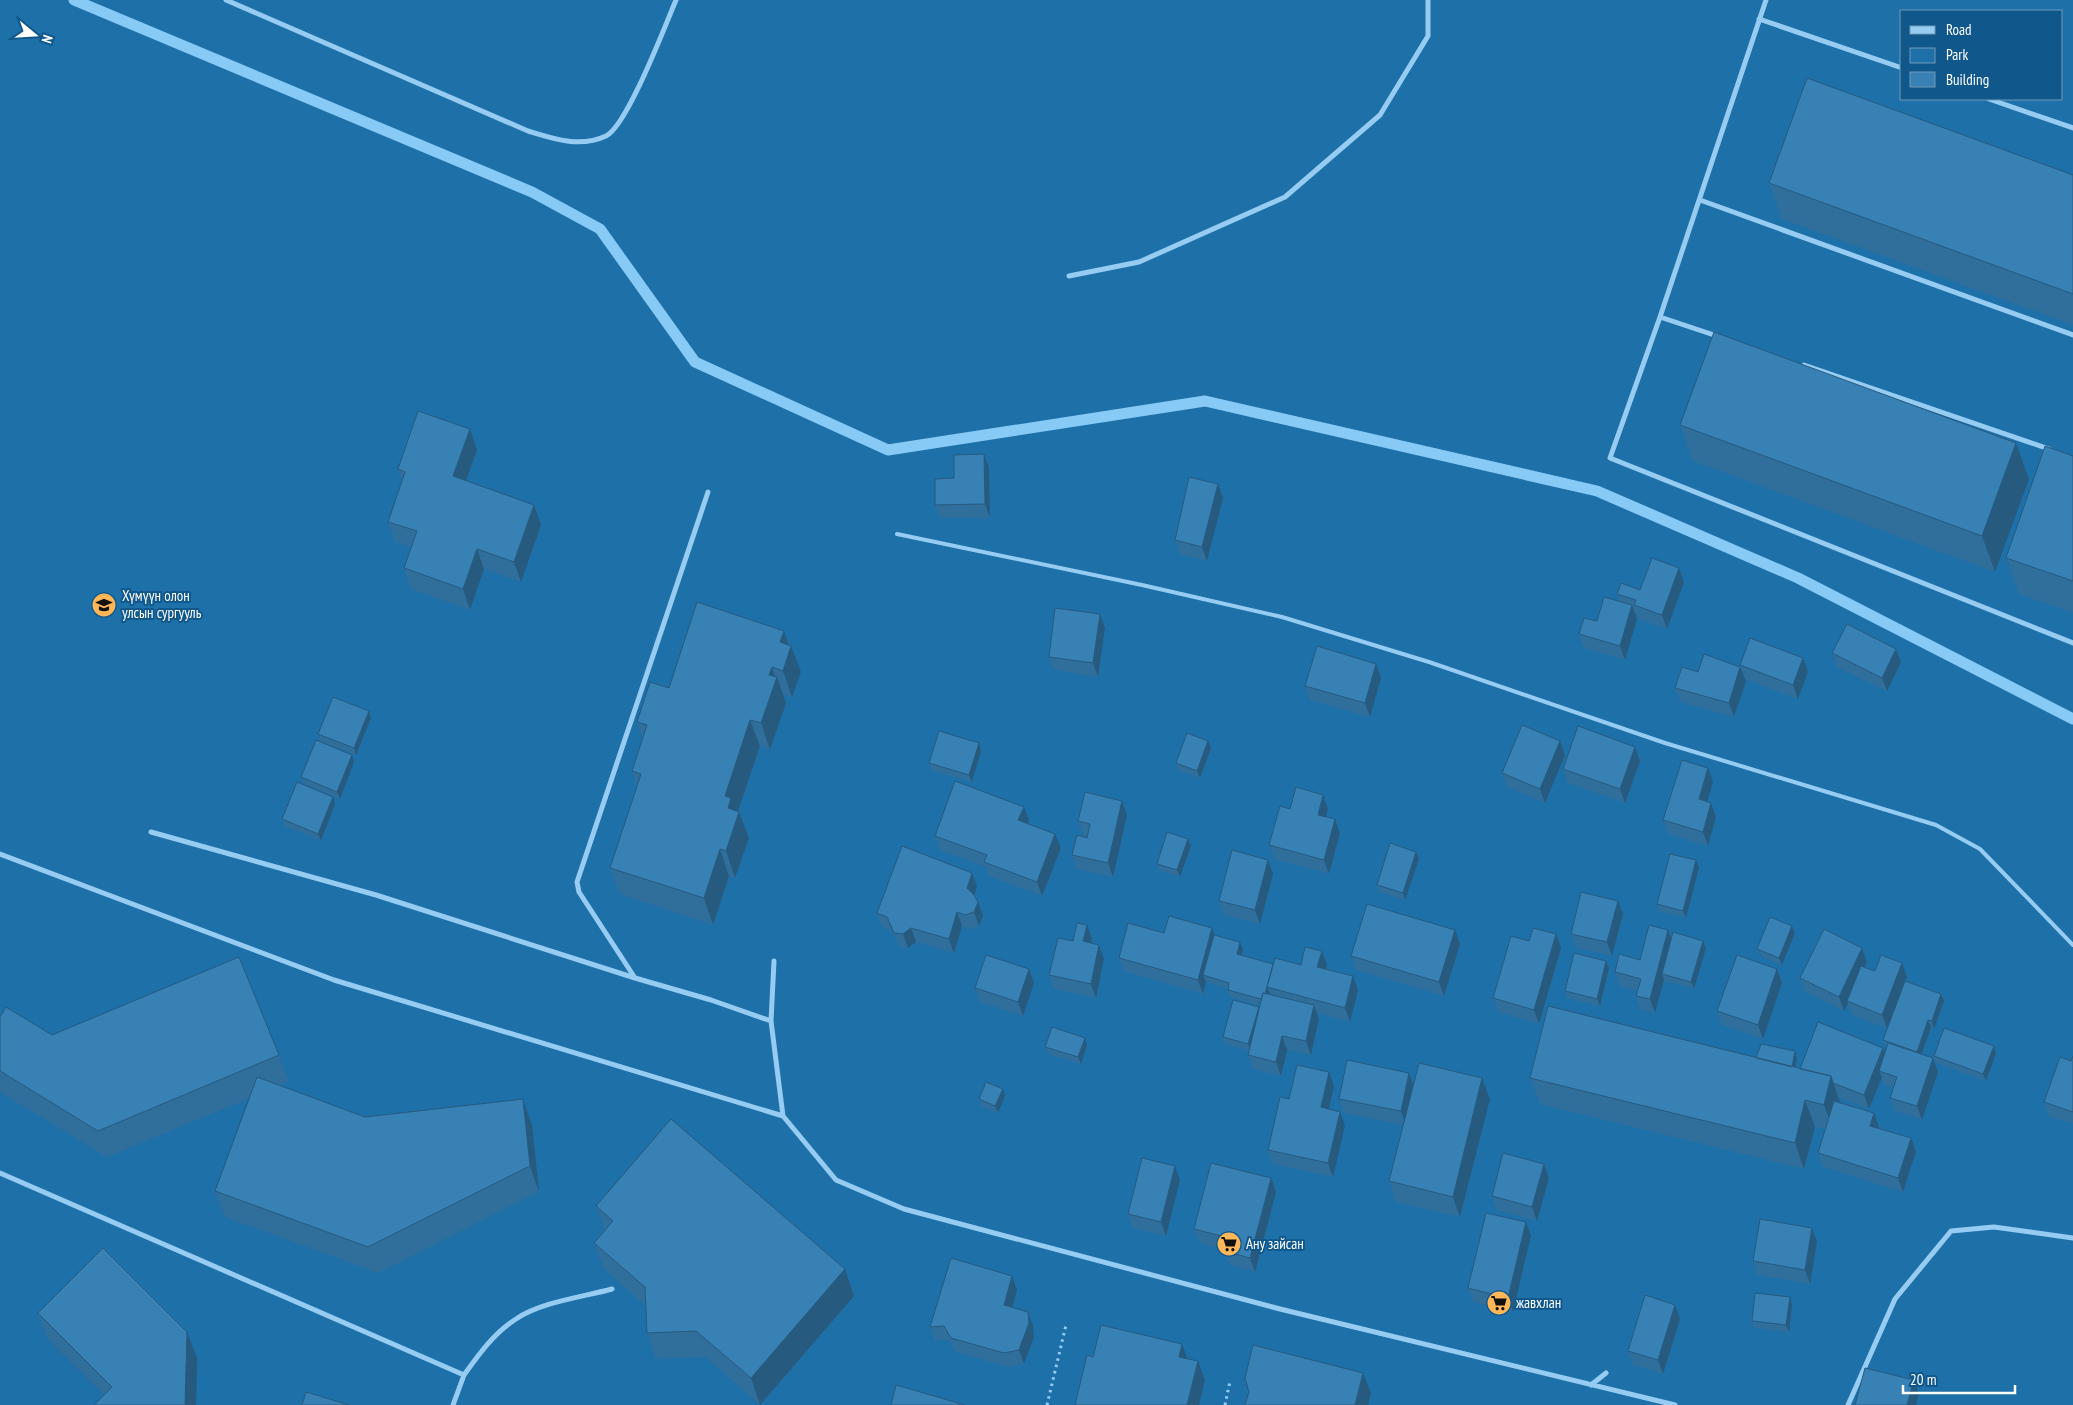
<svg xmlns="http://www.w3.org/2000/svg" width="2073" height="1405" viewBox="0 0 2073 1405" font-family="'PT Sans Narrow',sans-serif">
<style>
.green{fill:#1e70a9;fill-rule:evenodd}
.lines{fill:none;stroke-linecap:round;stroke-linejoin:round}
.stream{stroke:#87caf6;stroke-width:11}
.path{stroke:#96ccf2;stroke-width:3;stroke-dasharray:2.5 4;stroke-linecap:butt}
.service{stroke:#96ccf2;stroke-width:4}
.minor{stroke:#96ccf2;stroke-width:5}
.wall{fill:#306f9c}
.shaded-wall{fill:#275a7f}
.building{fill:#3881b5;stroke:#275a7f}
.labels{text-anchor:middle;stroke-width:4;stroke-linejoin:round;paint-order:stroke}
.poi-label{font-size:15px;fill:#fff;stroke:#10578b;text-anchor:start}
</style>
<rect width="100%" height="100%" fill="#10578b"/>
<!-- green -->
<path class="green" d="M0,0h2073v1405h-2073zM1902,11h160v88h-160z"/>
<g class="lines">
<!-- stream -->
<path class="stream" d="M74,0l458,192 68,37 95,133 193,88 317,-49 392,90 201,87 275,141"/>
<!-- path -->
<path class="path" d="M1047,1405l19,-80
M1225,1405l5,-24"/>
<!-- service -->
<path class="service" d="M897,534l245,51 140,32 147,45 236,81 271,82 44,24 93,96"/>
<!-- minor -->
<path class="minor" d="M226,0l302,131c26,8 52,17 78,5 21,-10 59,-110 70,-136
M1766,0l-106,317 -50,141 463,185
M1759,19l143,49
M1989,99l84,29
M1700,200l373,135
M1069,276l70,-14 146,-65 95,-82 48,-79v-36
M1660,317l60,20
M1804,365l245,84
M151,832l225,63 259,83 76,22 60,21
M0,854l334,126 449,136
M774,961l-3,60 12,95 53,64 68,29 376,100 395,96
M635,978l-56,-86 -2,-10 131,-390
M0,1173l464,202 -11,30
M464,1375c15,-21 30,-42 52,-56 25,-17 67,-22 96,-30
M1591,1385l15,-12
M1848,1405l47,-106 56,-68 43,-4 79,11"/>
</g>
<!-- wall -->
<path class="wall" d="M2073,175v150l-291,-106 -13,-36z
M1680,425l336,18 13,36 -34,93 -302,-111z
M477,450l-11,31 68,24 7,20 -20,57 -37,-13 -14,41 -59,-21 -7,-21 7,-21 -16,-5 -7,-20 14,-41 -4,-12z
M2073,456v157l-54,-19 -13,-36z
M989,468l1,50h-50l-5,-13 19,-27z
M1223,498l-16,63 -27,-7 -5,-14z
M1679,568l5,14 -17,47 -28,-10 -2,-6 -3,-1 3,7 -12,41 -41,-12 -5,-14 18,-13 23,-20 -3,-7 23,-4z
M1105,628l-7,49 -44,-7 -5,-13z
M784,631l4,14 3,1 10,26 -9,25 -9,-3 3,9 -16,47 -10,-4 -22,66h1l10,26 -14,40 -6,-2 -16,49 -93,-31 -10,-26 27,-82 -5,-15 11,-32 -6,-17 32,-34z
M1896,649l5,13 -14,29 -50,-24 -5,-14z
M1803,658l5,14 -10,27 -53,-20 -5,-14z
M1376,664l5,14 -11,39 -60,-17 -5,-14z
M1698,672l48,9 -12,36 -54,-15 -5,-14z
M371,718l-15,37 -36,-14 -2,-7z
M1208,741l3,7 -11,30 -22,-8 -2,-7z
M979,743l2,8 -9,31 -40,-12 -3,-7z
M1635,747l5,14 -15,42 -57,-20 -5,-14z
M1565,755l-20,48 -38,-16 -5,-14z
M354,762l-14,37 -36,-15 -3,-7z
M1713,782l-6,20 9,15 -8,29 -39,-12 -6,-14z
M1323,795l5,14 -2,8 14,16 -11,41 -55,-15 -5,-14 21,-36z
M1122,801l5,14 -14,62 -36,-8 -5,-14 15,-17 1,-2 -5,-1 -5,-14z
M335,804l-14,37 -36,-15 -3,-7z
M1029,820l-2,4 28,10 6,14 -19,48 -53,-20 -3,-9 -46,-17 -5,-14z
M1191,846l-11,31 -20,-6 -3,-7z
M1419,859l-14,41 -26,-8 -2,-7z
M1268,860l5,14 -13,50 -36,-9 -5,-14z
M1699,867l-13,51 -27,-7 -2,-7z
M972,873l5,14 -3,8 9,21 -4,10 -9,3 -8,-3 -8,27 -38,-11 -8,6 -9,-1 -7,-16 -10,-4 -5,-14z
M1623,914l-11,42 -36,-8 -5,-14z
M1792,926l3,7 -13,32 -22,-9 -3,-7z
M1455,930l5,14 -16,52 -88,-26 -5,-14z
M1668,930l3,10 32,1 3,7 -12,41 -30,-8v-2l-9,34 -14,-3 -5,-14 2,-5 -18,-5 -5,-14 25,-12z
M1164,933l50,2 29,14 -2,6 32,9 28,1 21,-14 5,14 -1,4 27,7 5,14 -8,32 -33,-9 2,6 -8,36 -24,-5 -6,26 -28,-7 -5,-14 1,-5 -24,-6 -2,-7 36,-30 1,-2 -30,-8 -2,-8 -22,-7 -3,12 -79,-23 -5,-13z
M1092,939l-1,4 13,16 -8,39 -42,-9 -5,-14 24,-34z
M1529,941l32,7 -22,76 -41,-12 -5,-14z
M1606,961l3,7 -9,38 -33,-8 -2,-7z
M1867,962l-2,5 10,4 32,6 -1,4 35,13 3,7 -10,28 -3,-2 -10,27 12,4 5,14 -16,48 -27,-9 -5,-13 4,-10 -10,-3 -2,-8 -13,32 -31,-12 2,5 34,11 5,14v1l32,10 5,14 -13,40 -80,-25 -5,-14 8,-24 -11,-2 -11,42 -264,-65 -10,-26 226,-20 39,-7 2,7 -1,10 4,1 83,-21 2,5 2,-6h-1l-3,-7 4,-12 -35,-13 -4,-11 -4,7 -39,-19 -5,-14z
M1029,969l5,14 -11,33 -43,-14 -5,-14z
M1777,969l5,14 -19,56 -41,-14 -5,-14z
M0,1017l52,18 227,20 10,26 -10,4 86,32 167,8 7,67 -161,81 -153,-56 -10,-26 35,-93 -143,59 -107,-65z
M1087,1045l-6,19 -33,-10 -3,-7z
M1996,1053l-10,28 -50,-18 -2,-7z
M2073,1056v68l-24,-8 -5,-14 27,-41z
M1329,1072l5,14 -5,23 16,17 -12,51 -60,-13 -5,-14 21,-51z
M1409,1073l4,11 69,-6 8,21 -30,118 -64,-15 -7,-21 14,-56 -59,-12 -5,-14z
M1005,1096l-7,17 -17,-7 -2,-7z
M1544,1164l5,14 -12,43 -40,-11 -5,-14z
M1271,1178l5,14 -21,80 -25,-7 -5,-14v-1l-25,-7 -6,-14z
M1180,1180l-14,56 -33,-8 -5,-14z
M596,1206l258,90 -94,109 -55,-48 -49,2 -9,-26 -1,-27 -42,-37 -10,-26 11,-13z
M1531,1236l-18,76 -40,-10 -5,-14z
M1817,1242l-7,42 -52,-9 -5,-14z
M1012,1276l5,14 -5,17 21,19 1,11 -10,27 -15,3 -53,-15 -6,-12h-15l-5,-13z
M1675,1305l5,14 -17,55 -30,-9 -5,-14z
M1792,1305l-3,27 -35,-4 -2,-7z
M38,1313l159,45 -93,37 -57,-56z"/>
<!-- shaded-wall -->
<path class="shaded-wall" d="M470,429l7,21 -17,47 -7,-21z
M2016,443l13,36 -34,93 -13,-36z
M984,454l5,14 1,50 -5,-14z
M1218,484l5,14 -16,63 -5,-14z
M534,505l7,20 -20,57 -7,-20z
M477,549l7,20 -14,41 -7,-21z
M1679,568l5,14 -17,47 -5,-14z
M1632,605l5,14 -12,41 -5,-14z
M1100,614l5,14 -7,49 -5,-14z
M784,631l6,18 1,-3 10,26 -9,25 -9,-26 -3,-29z
M1896,649l5,13 -14,29 -5,-13z
M1803,658l5,14 -10,27 -5,-14z
M1376,664l5,14 -11,39 -5,-14z
M772,667l4,12 1,-2 9,26 -16,47 -9,-27 8,-48z
M1740,667l6,14 -12,36 -5,-14z
M369,711l2,7 -15,37 -2,-7z
M750,720l10,26 -23,68 2,-2 10,26 -14,40 -9,-27 2,-43 -3,-12z
M1208,741l3,7 -11,30 -3,-7z
M1560,741l5,14 -20,48 -5,-14z
M979,743l2,8 -9,31 -3,-7z
M1635,747l5,14 -15,42 -5,-14z
M352,755l2,7 -14,37 -3,-7z
M1708,768l5,14 -9,31 -5,-14z
M1323,795l5,14 -5,20 -5,-14z
M333,797l2,7 -14,37 -3,-7z
M1122,801l5,14 -14,62 -5,-14z
M1711,803l5,14 -8,29 -5,-14z
M1024,807l5,13 -6,14 -5,-14z
M1335,819l5,14 -11,41 -5,-14z
M1055,834l6,14 -19,48 -5,-14z
M1188,839l3,7 -11,31 -3,-7z
M720,849l9,27 -16,49 -9,-27z
M1416,852l3,7 -14,41 -2,-7z
M1268,860l5,14 -13,50 -5,-14z
M1696,860l3,7 -13,51 -3,-7z
M972,873l5,14 -5,15 -5,-14z
M1618,901l5,13 -11,42 -5,-14z
M978,902l5,14 -4,10 -5,-14z
M957,912l5,14 -8,27 -5,-14z
M1087,925l5,14 -4,16 -5,-14z
M1792,926l3,7 -13,32 -3,-7z
M911,928l5,14 -8,6 -5,-14z
M1212,928l5,14 -14,33 3,7 -3,12 -5,-14z
M1455,930l5,14 -16,52 -5,-14z
M1668,930l5,14 -11,30 2,5 -9,34 -5,-14z
M1556,934l5,14 -22,76 -5,-14z
M1703,941l3,7 -12,41 -3,-7z
M1240,942l3,7 -3,12 -3,-7z
M1099,945l5,14 -8,39 -5,-14z
M1862,948l5,14 -18,40 -2,-1 1,3 -4,7 -5,-14z
M1322,951l5,14 -5,16 -5,-14z
M1606,961l3,7 -9,38 -3,-7z
M1902,963l5,14 -20,51 -5,-13z
M1273,964l-6,23 3,6 -4,13 -3,-7z
M1029,969l5,14 -11,33 -5,-14z
M1777,969l5,14 -19,56 -5,-14z
M1353,976l5,14 -8,32 -5,-14z
M1941,994l3,7 -10,28 -2,-8z
M1314,1005l5,14 -8,36 -5,-14z
M1259,1007l-8,44 -3,-7z
M1928,1020l3,7 -11,32 -3,-7z
M1282,1036l5,14 -6,26 -5,-14z
M1085,1038l2,7 -6,19 -3,-7z
M1994,1046l2,7 -10,28 -3,-7z
M1883,1048l5,13 -9,10 3,6 -13,32 -5,-14z
M1795,1051l2,7 -5,28 -2,-8z
M1933,1058l5,14 -16,48 -5,-14z
M1329,1072l5,14 -8,35 -5,-14z
M1409,1073l5,14 -8,38 -5,-14z
M1831,1076l9,26 -6,29 -10,-26z
M1482,1078l8,21 -30,118 -7,-20z
M1003,1089l2,7 -7,17 -3,-7z
M523,1099l9,26 7,67 -9,-26z
M1805,1100l10,27 -11,42 -9,-26z
M1340,1112l5,14 -12,51 -5,-14z
M1874,1113l5,14 -4,13 -5,-14z
M1911,1138l5,14 -13,40 -5,-14z
M1544,1164l5,14 -12,43 -5,-14z
M1175,1166l5,14 -14,56 -5,-14z
M1271,1178l5,14 -21,80 -5,-14z
M1526,1222l5,14 -18,76 -5,-14z
M1812,1228l5,14 -7,42 -5,-14z
M845,1269l9,27 -94,109 -9,-27z
M1012,1276l5,14 -8,29 -5,-14z
M1790,1297l2,8 -3,27 -3,-7z
M1675,1305l5,14 -17,55 -5,-14z
M1028,1312l5,14 1,11 -10,27 -5,-14z
M187,1332l10,26 -1,47h-11z
M1182,1344l8,21 -11,-8z
M1198,1361l7,20 -6,24h-12z
M1363,1373l8,20 -3,12h-13z
M1914,1380l5,14 -3,11h-9z"/>
<!-- building -->
<path class="building" d="M1807,78l266,97v119l-304,-111z
M1714,332l302,111 -34,93 -302,-111z
M418,411l52,18 -17,47 81,29 -20,57 -37,-13 -14,40 -59,-21 13,-37 -29,-9 17,-50 -7,-3z
M2045,446l28,10v125l-67,-23z
M984,454l1,50 -50,1v-26l19,-1v-23z
M1189,477l29,7 -16,63 -27,-7z
M1652,558l27,10 -17,47 -28,-10 2,-5 -19,-6 4,-11 19,7z
M1604,597l28,8 -12,41 -41,-12 5,-16 13,3z
M697,602l87,29 -4,11 11,4 -8,25 -11,-4 -3,8 8,2 -16,46 -11,-3 -25,76 6,2 -3,10 11,4 -13,39 -6,-2 -16,49 -94,-30 31,-94 -9,-3 15,-46 -10,-3 13,-40 19,6z
M1055,608l45,6 -7,49 -44,-6z
M1847,624l49,25 -14,29 -50,-25z
M1750,638l53,20 -10,27 -53,-20z
M1317,646l59,18 -11,39 -60,-17z
M1704,654l36,13 -11,36 -54,-15 7,-21 16,5z
M333,697l36,14 -15,37 -36,-14z
M1522,725l38,16 -20,48 -38,-16z
M1578,726l57,21 -15,42 -57,-20z
M939,731l40,12 -10,32 -40,-12z
M1187,733l21,8 -11,30 -21,-8z
M316,740l36,15 -15,37 -36,-15z
M1682,760l26,8 -9,31 12,4 -8,29 -40,-12z
M955,781l69,26 -6,13 37,14 -18,48 -53,-20 3,-7 -52,-19z
M297,782l36,15 -15,37 -36,-15z
M1296,787l27,8 -5,20 17,4 -11,41 -55,-15 11,-39 10,3z
M1085,792l37,9 -14,62 -36,-8 5,-20 10,3 3,-14 -12,-3z
M1167,832l21,7 -11,31 -20,-6z
M1390,843l26,9 -13,41 -26,-8z
M902,846l70,27 -5,15 7,7 4,7 -4,10 -9,3 -8,-3 -8,27 -38,-11 -8,6 -9,-1 -7,-16 -10,-4z
M1232,850l36,10 -13,50 -36,-9z
M1670,854l26,6 -13,51 -26,-7z
M1581,892l37,9 -11,41 -36,-8z
M1367,904l88,26 -16,52 -88,-26z
M1169,916l43,12 -14,52 -79,-22 9,-35 36,10z
M1770,917l22,9 -13,32 -22,-9z
M1077,923l10,2 -4,16 16,4 -8,39 -42,-9 9,-37 15,3z
M1649,925l19,5 -18,69 -14,-3 5,-17 -26,-7 4,-18 21,6z
M1533,928l23,6 -22,76 -41,-12 18,-62 18,5z
M1824,929l38,19 -23,49 -39,-19z
M1673,932l30,9 -12,41 -29,-8z
M1214,935l26,7 -3,12 36,10 -8,30 -2,-1 -2,6 -33,-9 1,-7 -26,-8z
M1305,947l17,4 -5,16 36,9 -8,32 -78,-21 8,-29 26,7z
M1574,953l32,8 -9,38 -32,-8z
M986,955l43,14 -11,33 -43,-14z
M1737,955l40,14 -19,56 -41,-14z
M1881,955l21,8 -20,52 -35,-14 14,-35 14,5z
M239,957l40,98 -181,76 -98,-60v-54l6,-10 46,28z
M1905,981l36,13 -9,27 -4,-1 -11,32 -34,-12z
M1263,993l51,12 -8,36 -24,-5 -6,26 -28,-7z
M1233,1000l26,7 -11,37 -25,-7z
M1548,1006l283,70 -7,29 -19,-5 -10,43 -265,-65z
M1818,1022l65,26 -19,47 -31,-12 -2,-7 -31,-7z
M1052,1027l33,11 -7,19 -33,-10z
M1944,1028l50,18 -11,28 -49,-18z
M1888,1043l45,15 -16,48 -27,-8 7,-21 -18,-6z
M1761,1044l34,7 -3,16 -36,-9z
M2073,1056v56l-29,-10 16,-45 11,4z
M1347,1060l62,13 -8,38 -62,-12z
M1419,1063l63,15 -29,119 -64,-16z
M1297,1065l32,7 -8,35 19,5 -12,51 -60,-13 12,-53 9,2z
M257,1077l108,40 158,-18 7,67 -162,81 -153,-56z
M986,1082l17,7 -8,17 -16,-7z
M1834,1101l40,12 -4,13 41,12 -13,40 -80,-25z
M671,1119l174,150 -94,109 -55,-47 -49,2 -2,-46 -51,-44 19,-22 -17,-15z
M1503,1153l41,11 -12,43 -40,-11z
M1142,1158l33,8 -14,56 -33,-8z
M1211,1163l60,15 -21,80 -25,-7 4,-13 -35,-9z
M1486,1213l40,9 -18,76 -40,-10z
M1760,1219l52,9 -7,42 -52,-9z
M103,1248l84,84 -2,73h-91l18,-18 -74,-74z
M951,1258l61,18 -8,29 24,7 1,11 -10,27 -15,3 -53,-15 -7,-12 -14,1z
M1755,1293l35,4 -4,28 -34,-4z
M1645,1295l30,10 -17,55 -30,-9z
M1101,1325l81,19 -3,13 19,4 -11,44h-112l12,-50 6,2z
M1253,1345l110,28 -8,32h-110l4,-13 -4,-14z
M1865,1368l49,12 -7,25h-52z
M896,1385l69,20h-74z
M306,1392l43,13h-47z"/>
<!-- icons -->
<defs>
<symbol id="school-disc" viewBox="-11 -11 22 22"><circle r="9.5" fill="#ffb757" stroke="#10578b"/><path d="M0-5L7-2L0 1L-7-2ZM-4 1L0 2.5L4 1V4Q0 6-4 4Z" fill="#111"/></symbol>
<symbol id="supermarket-disc" viewBox="-11 -11 22 22"><circle r="9.5" fill="#ffb757" stroke="#10578b"/><path d="M-6-5.5h2.5l.6 2H6L4.5 2H-2.5L-4.4-4H-6ZM-1.5 3.2a1.3 1.3 0 1 0 .1 0ZM3 3.2a1.3 1.3 0 1 0 .1 0Z" fill="#111"/></symbol>
</defs>
<g fill-rule="evenodd">
<use href="#school-disc" x="90" y="591" width="28" height="28"/>
<use href="#supermarket-disc" x="1215" y="1230" width="28" height="28"/>
<use href="#supermarket-disc" x="1485" y="1289" width="28" height="28"/>
</g>
<g class="labels">
<!-- poi labels -->
<g class="poi-label">
<text x="122" y="601">Хүмүүн олон<tspan x="122" dy="17">улсын сургууль</tspan></text>
<text x="1246" y="1249">Ану зайсан</text>
<text x="1516" y="1308">жавхлан</text>
</g>
</g>
<!-- legend -->
<rect x="1900" y="10" width="162" height="90" fill="#10578b" stroke="#709ab9"/>
<rect x="1910" y="26" width="25" height="8" fill="#96ccf2" stroke="#709ab9"/>
<text x="1946" y="35" font-size="15" fill="#ffffff">Road</text>
<rect x="1910" y="48" width="25" height="15" fill="#1e70a9" stroke="#709ab9"/>
<text x="1946" y="60" font-size="15" fill="#ffffff">Park</text>
<rect x="1910" y="72" width="25" height="15" fill="#3881b5" stroke="#709ab9"/>
<text x="1946" y="85" font-size="15" fill="#ffffff">Building</text>
<!-- north arrow -->
<g transform="translate(35 35) rotate(108)" stroke="#10578b" stroke-width="4" paint-order="stroke">
<path d="M0-4L9 19L0 12L-9 19Z" fill="#ffffff"/>
<text y="-8" font-size="14" font-weight="bold" text-anchor="middle" fill="#ffffff">N</text>
</g>
<!-- scale -->
<path d="M1903 1385v8h112v-8" fill="none" stroke="#ffffff" stroke-width="2.5"/>
<text x="1910" y="1385" font-size="15" fill="#ffffff" stroke="#10578b" stroke-width="4" paint-order="stroke">20 m</text>
</svg>
